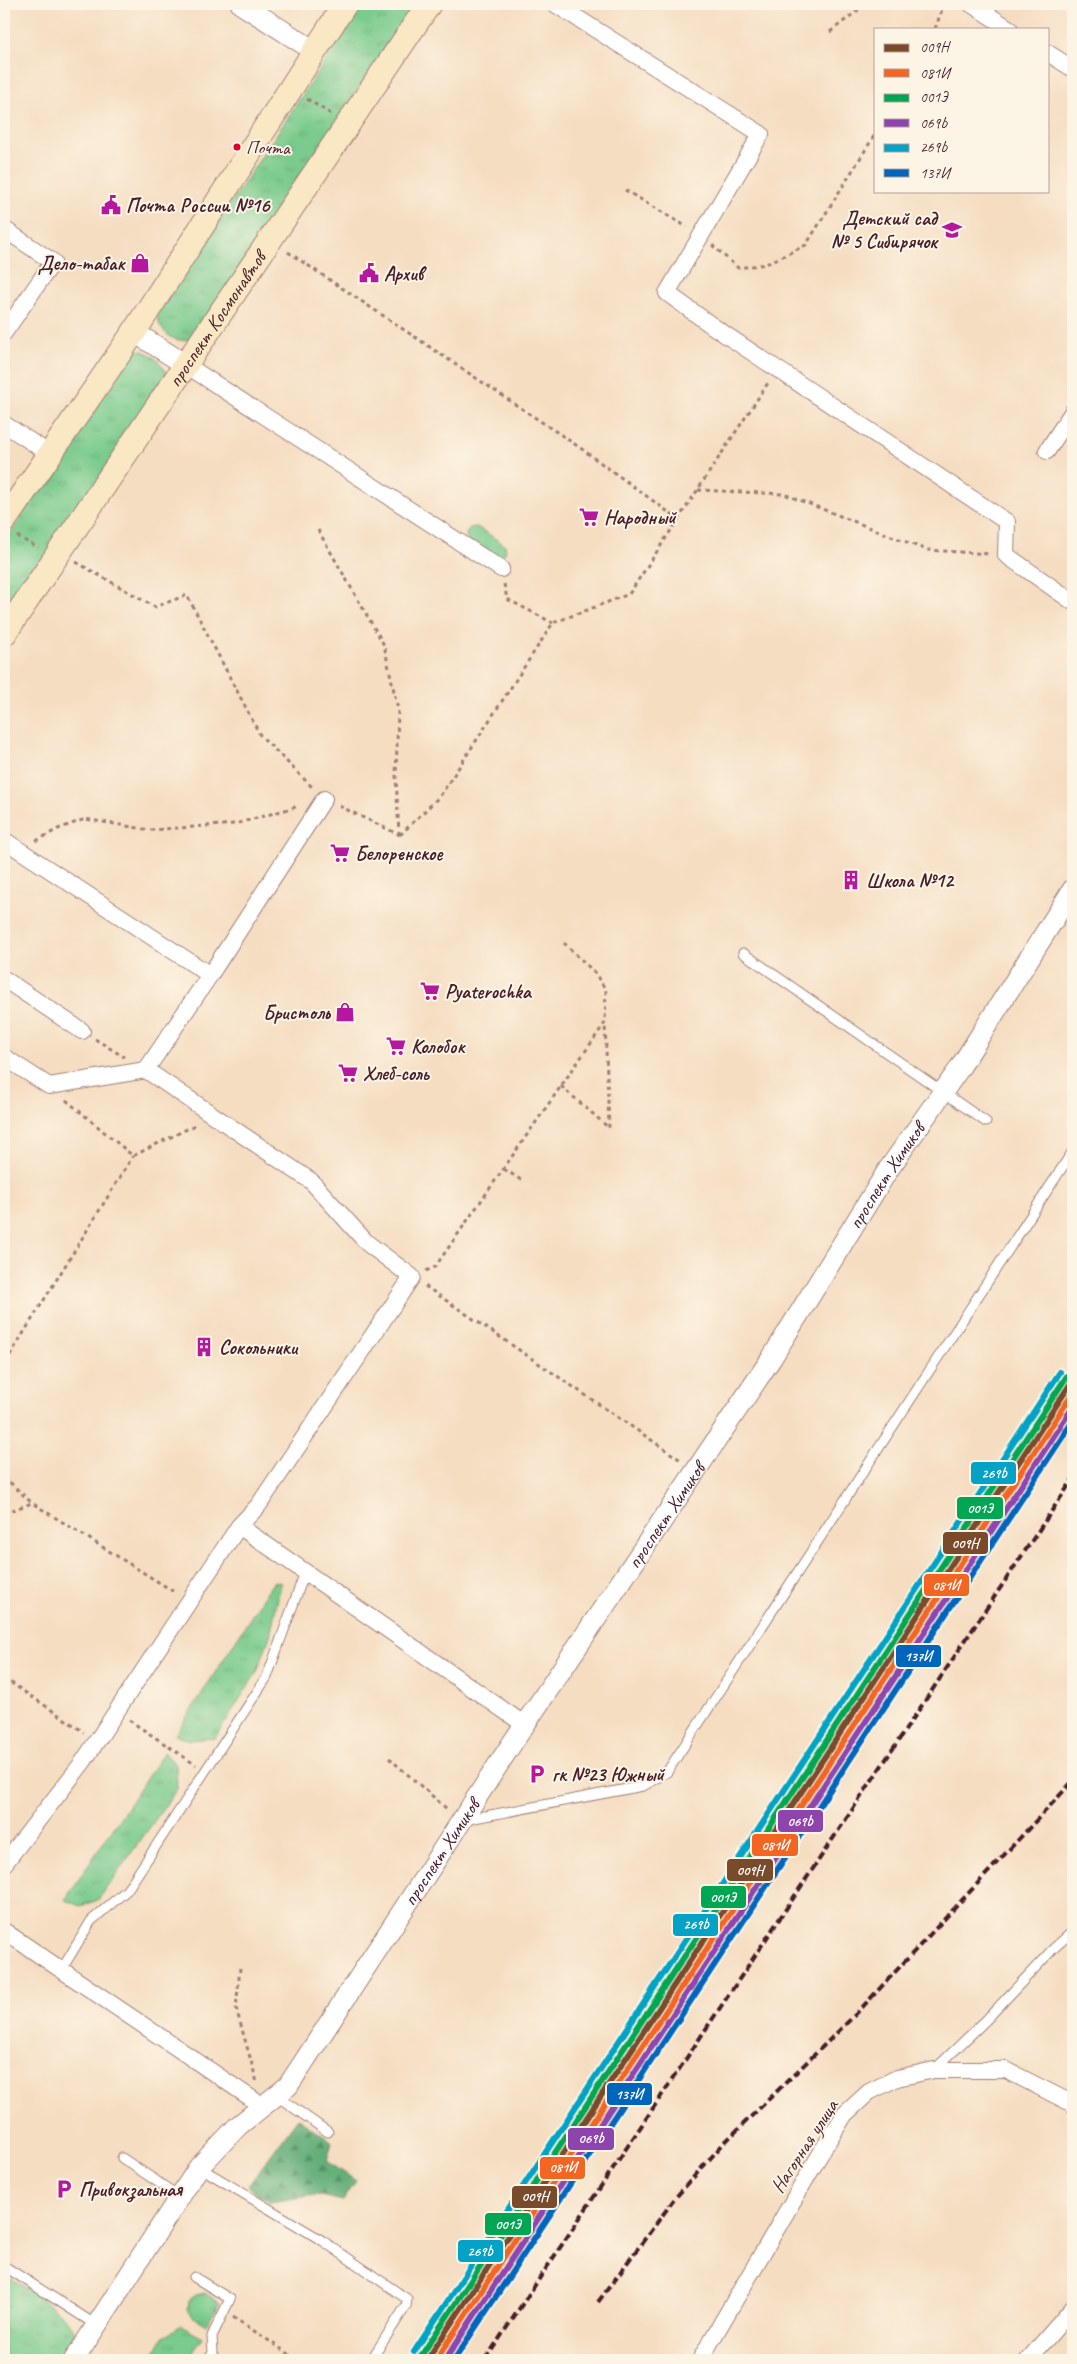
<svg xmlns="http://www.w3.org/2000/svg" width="1077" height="2364" viewBox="0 0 1077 2364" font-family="Caveat,sans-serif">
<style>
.grass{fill:url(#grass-tufts);stroke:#62755c}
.forest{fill:url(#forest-firs);stroke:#566752}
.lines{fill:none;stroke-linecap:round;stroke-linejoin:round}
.service-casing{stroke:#a07e76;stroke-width:11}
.minor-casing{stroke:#a07e76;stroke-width:18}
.tertiary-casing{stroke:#a07e76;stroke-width:22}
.secondary-casing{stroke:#a07e76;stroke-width:26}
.path{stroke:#a07e76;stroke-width:3;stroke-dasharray:4 4;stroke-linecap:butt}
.service{stroke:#fff;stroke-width:9}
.minor{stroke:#fff;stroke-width:16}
.tertiary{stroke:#fff;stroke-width:20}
.secondary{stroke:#fae7c3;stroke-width:24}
.rail{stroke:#4a1f2b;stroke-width:4;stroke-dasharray:8 4;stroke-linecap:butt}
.rail-1-casing{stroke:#fcf5e5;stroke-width:10}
.rail-2-casing{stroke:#fcf5e5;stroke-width:10}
.rail-3-casing{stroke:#fcf5e5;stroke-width:10}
.rail-4-casing{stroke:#fcf5e5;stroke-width:10}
.rail-5-casing{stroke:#fcf5e5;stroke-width:10}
.rail-6-casing{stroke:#fcf5e5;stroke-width:10}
.rail-1{stroke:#7a4b2a;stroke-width:6}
.rail-2{stroke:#f26522;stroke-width:6}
.rail-3{stroke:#00a651;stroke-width:6}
.rail-4{stroke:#8e44ad;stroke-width:6}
.rail-5{stroke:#04a2c6;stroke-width:6}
.rail-6{stroke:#0065bd;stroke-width:6}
.bus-dot{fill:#e4002b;stroke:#fcf5e5;stroke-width:2}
.labels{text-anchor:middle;stroke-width:4;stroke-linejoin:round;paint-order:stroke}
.bus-label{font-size:19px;fill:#4a1f2b;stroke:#fcf5e5;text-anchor:start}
.poi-label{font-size:20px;font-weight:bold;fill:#4a1f2b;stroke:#fcf5e5;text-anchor:start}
.street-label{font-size:20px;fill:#4a1f2b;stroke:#fcf5e5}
.line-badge{stroke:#fcf5e5;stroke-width:2}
.badge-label{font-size:14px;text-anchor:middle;font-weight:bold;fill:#fff}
</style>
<defs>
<pattern id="grass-tufts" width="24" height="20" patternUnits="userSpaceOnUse" patternTransform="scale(1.25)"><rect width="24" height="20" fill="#7acb8d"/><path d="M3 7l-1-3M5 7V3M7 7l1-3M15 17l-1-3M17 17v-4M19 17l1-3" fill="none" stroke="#6bae7a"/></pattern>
<pattern id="forest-firs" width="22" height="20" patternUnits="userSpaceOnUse" patternTransform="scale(1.25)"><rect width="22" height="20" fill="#63af78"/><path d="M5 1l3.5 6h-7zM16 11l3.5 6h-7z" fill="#548e63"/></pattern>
</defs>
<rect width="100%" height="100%" fill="#fcf5e5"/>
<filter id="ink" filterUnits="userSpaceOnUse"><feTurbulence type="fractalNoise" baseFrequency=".02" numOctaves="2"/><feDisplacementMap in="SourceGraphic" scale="10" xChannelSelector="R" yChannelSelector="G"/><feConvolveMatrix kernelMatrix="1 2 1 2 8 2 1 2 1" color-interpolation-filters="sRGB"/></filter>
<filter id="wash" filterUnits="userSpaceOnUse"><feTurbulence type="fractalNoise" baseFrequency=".0096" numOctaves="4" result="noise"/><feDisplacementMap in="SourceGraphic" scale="20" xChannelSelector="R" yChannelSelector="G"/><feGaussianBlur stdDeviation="1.12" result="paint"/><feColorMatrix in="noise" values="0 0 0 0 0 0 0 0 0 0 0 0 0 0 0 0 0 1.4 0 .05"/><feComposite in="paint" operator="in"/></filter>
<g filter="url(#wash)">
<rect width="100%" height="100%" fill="#f5ddc1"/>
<!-- grass -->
<path class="grass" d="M363,4h51l-222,334c-17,8 -34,-7 -35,-24z
M141,350c14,6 21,12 26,26l-163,246v-79l126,-190z
M477,527l28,18 1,6 -4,6 -6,2 -29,-19 -1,-6 4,-6z
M274,1581l7,2 -11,53 -13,36 -42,66 -25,2 -15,-5z
M164,1752l12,13 1,24 -79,111 -18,6 -15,-6z
M4,2274c15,10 74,44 71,63 -1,8 -10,17 -15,23h-56z
M205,2293l15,10 -14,22 -13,-8 -5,-7 1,-10 7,-5z
M181,2325l22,12 -15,23h-38l12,-21z"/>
<!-- forest -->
<path class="forest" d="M298,2118l34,24 -5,19 29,20 -13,20 -27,-6 -46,7 -22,-16z"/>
</g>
<g filter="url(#ink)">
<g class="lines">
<defs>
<path id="service" d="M743,953l243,169
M464,1820l179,-34 24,-14 406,-621
M62,1969l29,-48 36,-31 140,-213 38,-105
M934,2070l52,-50 67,-71 20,-18
M277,2096l51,36
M122,2158l58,39
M199,2167l124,74 84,58 -1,7 -35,54
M4,2266l92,59
M194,2277l36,22 -18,37 1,17 -5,7"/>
<path id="minor" d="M555,4l206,130 -94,159 44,32 296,197 -1,33 67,47
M971,4l39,25
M1048,53l25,16
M4,229l49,33 -49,71
M186,365l315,204
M4,424l46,30
M1047,451l26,-40
M4,840l206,135 114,-176
M4,979l78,52
M4,1057l45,29 97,-16 165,111 56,62 45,34 -154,229 -19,20 -156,236 -79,102
M146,1070l64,-95
M239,1526l286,199
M4,1931l260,176
M700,2360l125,-214 20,-32 24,-22 28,-14 37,-8h72l67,34
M1028,2360l45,-52"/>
<g id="tertiary">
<path d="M241,4l72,46"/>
<path d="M134,332l52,33"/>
<path id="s1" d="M74,2360l125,-193 39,-41 50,-40 225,-344 258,-383 117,-189 71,-101 114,-180"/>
</g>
<g id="secondary">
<path d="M4,521l130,-189 211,-328"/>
<path id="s2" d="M4,634l425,-630"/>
</g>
</defs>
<!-- service casing -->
<use href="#service" class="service-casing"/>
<!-- minor casing -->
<use href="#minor" class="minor-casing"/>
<!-- tertiary casing -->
<use href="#tertiary" class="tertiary-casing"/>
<!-- secondary casing -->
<use href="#secondary" class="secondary-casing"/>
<!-- path -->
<path class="path" d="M935,29l9,-25
M830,32l36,-28
M307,99l24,15
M625,190l62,37
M712,245l26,23 28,-4 40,-19 70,-112
M288,252l291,195 99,72
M698,490l86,4 143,56 64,4
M318,530l66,115 14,65 -2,66 3,58
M17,536l21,12
M76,562l79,45 32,-12 73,140 54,54
M504,584l3,15 46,24
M339,806l61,29
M400,835l40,-39 113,-173 76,-29 139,-211
M36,841l22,-12 27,-10 65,11 85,-6 64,-18
M95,1039l29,18
M561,1086l48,42 -4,-105
M66,1100l67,56 64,-32
M504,1169l17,11
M426,1271l9,-4 170,-244 1,-33 -12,-18 -30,-29
M425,1286l257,175
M4,1370l1,-7 128,-207
M4,1477l28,26
M4,1513l28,-10 144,90
M4,1678l80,54
M129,1720l67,45
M389,1758l58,51
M240,1968l-4,40 21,74
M233,2317l65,43"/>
<!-- service -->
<use href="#service" class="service"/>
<!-- minor -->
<use href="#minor" class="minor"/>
<!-- tertiary -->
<use href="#tertiary" class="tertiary"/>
<!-- secondary -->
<use href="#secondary" class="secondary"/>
<!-- rail -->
<path class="rail" d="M598,2302l78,-105 47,-53 132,-129 218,-234
M485,2360l588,-881"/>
<defs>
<path id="rail-1" d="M427,2360l646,-980"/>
<path id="rail-2" d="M436,2360l637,-967"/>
<path id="rail-3" d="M421,2356l646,-980"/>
<path id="rail-4" d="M445,2360l628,-953"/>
<path id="rail-5" d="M414,2352l646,-980"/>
<path id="rail-6" d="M454,2360l619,-939"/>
</defs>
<!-- rail-1 casing -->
<use href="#rail-1" class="rail-1-casing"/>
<!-- rail-2 casing -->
<use href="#rail-2" class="rail-2-casing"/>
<!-- rail-3 casing -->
<use href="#rail-3" class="rail-3-casing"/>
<!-- rail-4 casing -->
<use href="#rail-4" class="rail-4-casing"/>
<!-- rail-5 casing -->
<use href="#rail-5" class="rail-5-casing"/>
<!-- rail-6 casing -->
<use href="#rail-6" class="rail-6-casing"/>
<!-- rail-1 -->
<use href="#rail-1" class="rail-1"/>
<!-- rail-2 -->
<use href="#rail-2" class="rail-2"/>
<!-- rail-3 -->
<use href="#rail-3" class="rail-3"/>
<!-- rail-4 -->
<use href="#rail-4" class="rail-4"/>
<!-- rail-5 -->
<use href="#rail-5" class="rail-5"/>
<!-- rail-6 -->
<use href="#rail-6" class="rail-6"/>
</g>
</g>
<!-- icons -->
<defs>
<symbol id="civic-bare" viewBox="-9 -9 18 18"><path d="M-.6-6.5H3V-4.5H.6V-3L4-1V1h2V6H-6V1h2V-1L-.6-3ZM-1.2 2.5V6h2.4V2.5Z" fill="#b5179e" stroke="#fcf5e5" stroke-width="2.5" paint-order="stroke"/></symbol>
<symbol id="school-bare" viewBox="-9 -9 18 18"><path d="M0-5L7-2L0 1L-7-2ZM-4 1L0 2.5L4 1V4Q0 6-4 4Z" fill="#b5179e" stroke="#fcf5e5" stroke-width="2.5" paint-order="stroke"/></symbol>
<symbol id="shop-bare" viewBox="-9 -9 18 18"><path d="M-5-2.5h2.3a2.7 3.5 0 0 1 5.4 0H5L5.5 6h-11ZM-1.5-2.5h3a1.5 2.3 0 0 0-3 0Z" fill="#b5179e" stroke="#fcf5e5" stroke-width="2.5" paint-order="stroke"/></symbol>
<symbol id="supermarket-bare" viewBox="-9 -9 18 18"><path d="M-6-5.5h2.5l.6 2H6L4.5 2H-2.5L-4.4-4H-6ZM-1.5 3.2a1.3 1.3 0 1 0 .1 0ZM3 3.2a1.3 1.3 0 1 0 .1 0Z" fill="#b5179e" stroke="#fcf5e5" stroke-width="2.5" paint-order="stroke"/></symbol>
<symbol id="building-bare" viewBox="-9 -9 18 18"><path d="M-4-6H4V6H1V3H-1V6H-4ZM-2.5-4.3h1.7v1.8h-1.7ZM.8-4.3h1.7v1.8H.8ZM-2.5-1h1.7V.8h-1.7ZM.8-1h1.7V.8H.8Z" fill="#b5179e" stroke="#fcf5e5" stroke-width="2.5" paint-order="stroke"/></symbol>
<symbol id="parking-bare" viewBox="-9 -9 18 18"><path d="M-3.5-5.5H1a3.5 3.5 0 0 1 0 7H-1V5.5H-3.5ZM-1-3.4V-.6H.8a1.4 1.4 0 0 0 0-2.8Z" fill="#b5179e" stroke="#fcf5e5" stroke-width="2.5" paint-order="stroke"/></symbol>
</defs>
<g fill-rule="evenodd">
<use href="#civic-bare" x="97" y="191" width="28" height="28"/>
<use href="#school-bare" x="938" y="216" width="28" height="28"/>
<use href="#shop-bare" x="126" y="249" width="28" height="28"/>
<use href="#civic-bare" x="355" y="259" width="28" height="28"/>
<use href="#supermarket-bare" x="575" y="503" width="28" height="28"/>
<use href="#supermarket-bare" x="326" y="839" width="28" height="28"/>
<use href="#building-bare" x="837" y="866" width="28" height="28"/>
<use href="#supermarket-bare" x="416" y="977" width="28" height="28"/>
<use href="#shop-bare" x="331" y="998" width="28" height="28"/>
<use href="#supermarket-bare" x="382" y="1032" width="28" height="28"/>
<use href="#supermarket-bare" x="334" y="1059" width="28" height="28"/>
<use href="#building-bare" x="190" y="1333" width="28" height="28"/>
<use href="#parking-bare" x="523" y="1760" width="28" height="28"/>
<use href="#parking-bare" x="50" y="2175" width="28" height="28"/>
</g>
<!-- markers -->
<circle class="bus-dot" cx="237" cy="147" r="4.5"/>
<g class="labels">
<!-- bus labels -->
<g class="bus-label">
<text x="246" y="154">Почта</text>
</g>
<!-- poi labels -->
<g class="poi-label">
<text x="126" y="212">Почта России №16</text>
<text x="937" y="225" text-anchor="end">Детский сад<tspan x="937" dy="23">№ 5 Сибирячок</tspan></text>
<text x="125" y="270" text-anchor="end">Дело-табак</text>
<text x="384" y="280">Архив</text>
<text x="604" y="524">Народный</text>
<text x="355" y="860">Белоренское</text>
<text x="866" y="887">Школа №12</text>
<text x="445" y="998">Pyaterochka</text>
<text x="330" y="1019" text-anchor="end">Бристоль</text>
<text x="411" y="1053">Колобок</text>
<text x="363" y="1080">Хлеб-соль</text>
<text x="219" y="1354">Сокольники</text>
<text x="552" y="1781">гк №23 Южный</text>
<text x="79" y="2196">Привокзальная</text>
</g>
<!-- street labels -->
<g class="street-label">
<text dy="7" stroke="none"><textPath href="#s2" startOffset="380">проспект Космонавтов</textPath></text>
<text dy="7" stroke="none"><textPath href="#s1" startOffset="1440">проспект Химиков</textPath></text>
<text dy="7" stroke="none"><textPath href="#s1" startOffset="1035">проспект Химиков</textPath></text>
<text dy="7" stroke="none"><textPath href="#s1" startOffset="630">проспект Химиков</textPath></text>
<text transform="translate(804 2146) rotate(-57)" y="7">Нагорная улица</text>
</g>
</g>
<g class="line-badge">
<rect x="970" y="1461" width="47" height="24" rx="5" fill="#04a2c6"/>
<rect x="956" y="1496" width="48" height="24" rx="5" fill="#00a651"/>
<rect x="942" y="1531" width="47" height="24" rx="5" fill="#7a4b2a"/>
<rect x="923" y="1573" width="47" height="24" rx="5" fill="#f26522"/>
<rect x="895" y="1644" width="47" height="24" rx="5" fill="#0065bd"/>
<rect x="777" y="1809" width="47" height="24" rx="5" fill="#8e44ad"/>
<rect x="751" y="1833" width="48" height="24" rx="5" fill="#f26522"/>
<rect x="726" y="1858" width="48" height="24" rx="5" fill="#7a4b2a"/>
<rect x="700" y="1885" width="47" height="24" rx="5" fill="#00a651"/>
<rect x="672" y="1913" width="47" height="24" rx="5" fill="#04a2c6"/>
<rect x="606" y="2082" width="47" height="24" rx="5" fill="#0065bd"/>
<rect x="567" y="2127" width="48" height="24" rx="5" fill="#8e44ad"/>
<rect x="539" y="2156" width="47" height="24" rx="5" fill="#f26522"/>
<rect x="511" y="2185" width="47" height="24" rx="5" fill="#7a4b2a"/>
<rect x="484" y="2212" width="48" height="24" rx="5" fill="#00a651"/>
<rect x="457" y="2239" width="47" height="24" rx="5" fill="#04a2c6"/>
</g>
<g class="badge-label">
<text x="994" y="1478">269Ь</text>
<text x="980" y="1513">001Э</text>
<text x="965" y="1548">009Н</text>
<text x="946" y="1590">081И</text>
<text x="918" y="1661">137И</text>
<text x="800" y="1826">069Ь</text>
<text x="775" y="1850">081И</text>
<text x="750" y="1875">009Н</text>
<text x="723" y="1902">001Э</text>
<text x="696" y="1929">269Ь</text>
<text x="629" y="2099">137И</text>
<text x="591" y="2143">069Ь</text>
<text x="563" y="2172">081И</text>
<text x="535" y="2201">009Н</text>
<text x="508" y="2229">001Э</text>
<text x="480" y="2256">269Ь</text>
</g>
<!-- margin -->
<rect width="1077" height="2364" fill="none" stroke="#fcf5e5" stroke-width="20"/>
<!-- legend -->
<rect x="874" y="28" width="175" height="165" fill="#fcf5e5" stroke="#b59f9b"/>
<rect x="884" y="44" width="25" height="8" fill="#7a4b2a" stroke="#b59f9b"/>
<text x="920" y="52" font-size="15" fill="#4a1f2b">009Н</text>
<rect x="884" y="69" width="25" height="8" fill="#f26522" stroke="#b59f9b"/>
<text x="920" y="78" font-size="15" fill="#4a1f2b">081И</text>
<rect x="884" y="94" width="25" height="8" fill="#00a651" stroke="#b59f9b"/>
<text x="920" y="102" font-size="15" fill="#4a1f2b">001Э</text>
<rect x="884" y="119" width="25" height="8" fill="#8e44ad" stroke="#b59f9b"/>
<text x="920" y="128" font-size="15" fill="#4a1f2b">069Ь</text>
<rect x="884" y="144" width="25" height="8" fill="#04a2c6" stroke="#b59f9b"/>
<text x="920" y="152" font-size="15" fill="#4a1f2b">269Ь</text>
<rect x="884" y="169" width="25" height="8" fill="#0065bd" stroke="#b59f9b"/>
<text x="920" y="178" font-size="15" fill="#4a1f2b">137И</text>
</svg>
